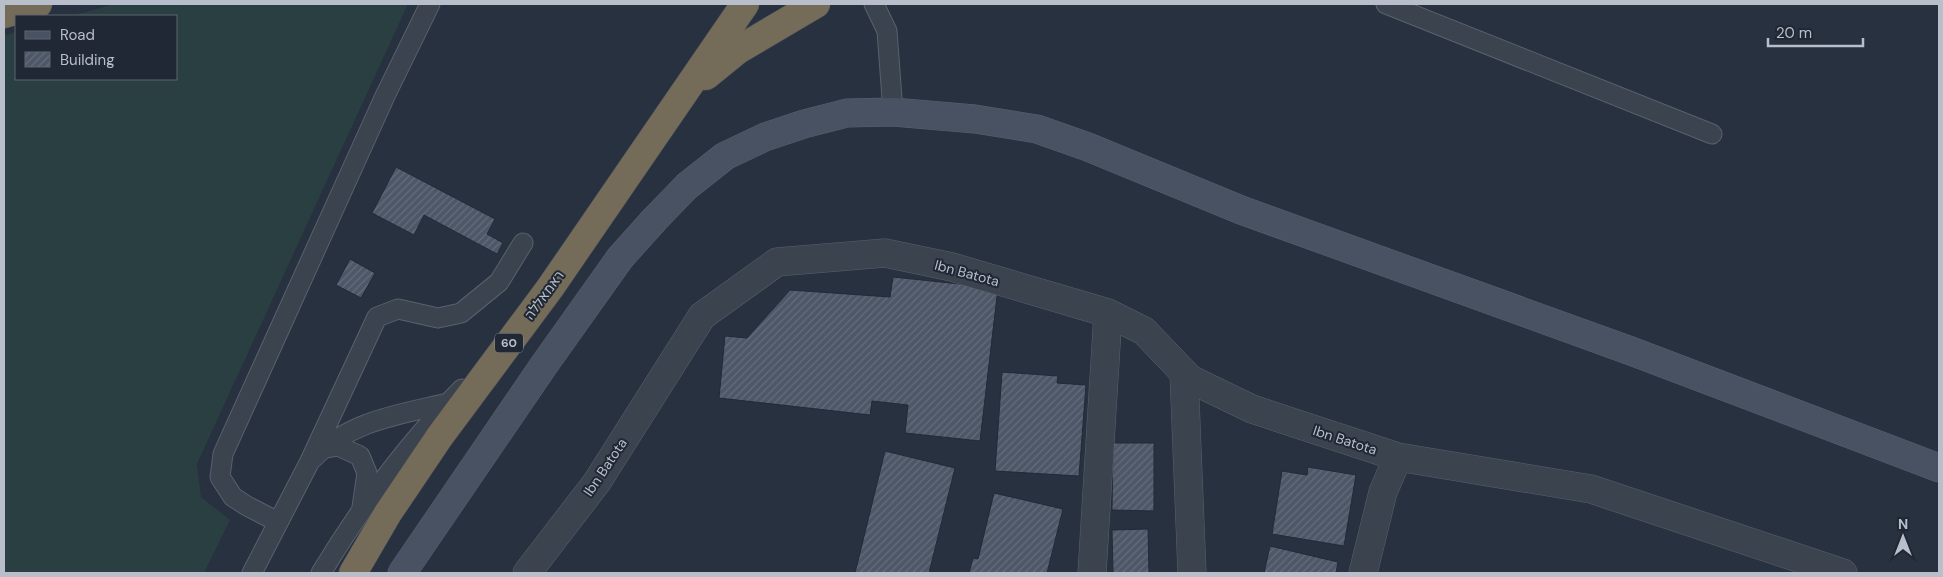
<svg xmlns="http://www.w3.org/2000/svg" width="1943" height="577" viewBox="0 0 1943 577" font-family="'DM Sans',Heebo,sans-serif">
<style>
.grass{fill:#2a3f41}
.building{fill:url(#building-hatch);stroke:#222a37}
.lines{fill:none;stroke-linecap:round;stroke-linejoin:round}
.lane-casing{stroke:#59616d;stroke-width:21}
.street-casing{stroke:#59616d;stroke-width:29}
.secondary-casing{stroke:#59616d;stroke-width:29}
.highway-casing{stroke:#464e5a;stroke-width:29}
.lane{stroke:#3b434f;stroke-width:19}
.street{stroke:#3b434f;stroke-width:28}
.secondary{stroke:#495262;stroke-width:28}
.highway{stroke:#756b59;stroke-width:28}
.labels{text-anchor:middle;stroke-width:4;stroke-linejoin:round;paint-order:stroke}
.shield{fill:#202835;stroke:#8a919d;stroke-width:1}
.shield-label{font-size:12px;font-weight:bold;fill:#b8beca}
.street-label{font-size:14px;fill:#b8beca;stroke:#202835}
</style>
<defs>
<pattern id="building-hatch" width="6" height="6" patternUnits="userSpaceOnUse" patternTransform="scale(1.25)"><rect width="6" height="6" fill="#4d5768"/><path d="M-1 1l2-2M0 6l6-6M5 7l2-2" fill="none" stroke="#656d7c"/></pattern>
</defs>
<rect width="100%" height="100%" fill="#27313f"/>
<!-- grass -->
<path class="grass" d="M114,4h294l-211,460 4,33 29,23 -26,53h-200v-537l12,-4v47h160v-63h-105z"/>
<!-- building -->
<path class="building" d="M396,167l99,52 -8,15 16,9 -6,11 -73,-39 -10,20 -42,-22z
M350,259l25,14 -14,25 -25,-13z
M893,277l105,11 -18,153 -75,-8 3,-28 -36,-4 -2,14 -151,-17 6,-62 22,2 43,-48 100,7z
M1002,372l56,4 -1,7 29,2 -7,91 -84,-5z
M1113,443h41v68l-42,-1z
M885,451l70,17 -26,105h-74z
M1308,467l48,8 -12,71 -72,-12 10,-63 25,4z
M994,493l69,16 -16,64h-78l4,-15 5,1z
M1148,529l1,44h-36l-1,-43z
M1270,546l68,16 -2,11h-72z"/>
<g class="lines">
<defs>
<path id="lane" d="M874,4l13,27 6,81
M1386,4l326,130
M321,449l17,-3 22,10 7,17 -5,34
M310,461l67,-144 21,-8 40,9 23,-5 38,-31 24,-39
M278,522l-31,-16 -14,-9 -13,-20 3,-23 162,-358 45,-92
M252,573l58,-112c39,-40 86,-46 138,-58
M321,573c40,-66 86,-129 141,-184"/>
<path id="street" d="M1184,374l8,199
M1398,457l193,32 252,84
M527,573l70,-91 105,-166 75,-54 108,-9 67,14 156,46 36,18 46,48 62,30 146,48 -15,35 -20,81
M1092,573l16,-260"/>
<path id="secondary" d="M402,573l142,-208 76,-107 35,-39 32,-33 38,-30 40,-19 39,-13 43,-11 46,-1 82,7 62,10 51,18 153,63 390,141 308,117"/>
<path id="highway" d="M4,14l34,-10
M706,76l32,-26 78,-46
M353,573l35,-60 52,-77 110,-148 195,-284"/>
</defs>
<!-- lane casing -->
<use href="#lane" class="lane-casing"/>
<!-- street casing -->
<use href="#street" class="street-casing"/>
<!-- secondary casing -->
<use href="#secondary" class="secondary-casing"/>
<!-- highway casing -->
<use href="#highway" class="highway-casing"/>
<!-- lane -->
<use href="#lane" class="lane"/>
<!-- street -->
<use href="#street" class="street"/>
<!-- secondary -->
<use href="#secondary" class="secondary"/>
<!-- highway -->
<use href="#highway" class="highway"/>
</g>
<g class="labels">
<!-- shield labels -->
<rect class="shield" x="495" y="333.5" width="28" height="19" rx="4"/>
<g class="shield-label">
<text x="509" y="347">60</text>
</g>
<!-- street labels -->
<g class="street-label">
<text transform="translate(967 273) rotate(15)" y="5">Ibn Batota</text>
<text transform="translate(544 295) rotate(-54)" y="5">ראמאללה</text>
<text transform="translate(1345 440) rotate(18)" y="5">Ibn Batota</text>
<text transform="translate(605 467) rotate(-56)" y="5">Ibn Batota</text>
</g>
</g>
<!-- border -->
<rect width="1943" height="577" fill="none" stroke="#b8beca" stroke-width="10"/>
<!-- legend -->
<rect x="15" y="15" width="162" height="65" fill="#202835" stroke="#5d6471"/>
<rect x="25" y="31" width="25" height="8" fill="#495262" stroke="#5d6471"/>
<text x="60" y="40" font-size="15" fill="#b8beca">Road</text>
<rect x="25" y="52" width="25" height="15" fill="url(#building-hatch)" stroke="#5d6471"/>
<text x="60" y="65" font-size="15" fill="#b8beca">Building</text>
<!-- north arrow -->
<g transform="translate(1903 537)" stroke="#202835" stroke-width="4" paint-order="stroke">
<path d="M0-4L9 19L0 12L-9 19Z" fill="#b8beca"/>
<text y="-8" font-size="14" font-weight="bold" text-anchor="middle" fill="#b8beca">N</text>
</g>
<!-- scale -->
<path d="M1768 38v8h95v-8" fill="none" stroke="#b8beca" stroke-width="2.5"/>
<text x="1776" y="38" font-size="15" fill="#b8beca" stroke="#202835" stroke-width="4" paint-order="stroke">20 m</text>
</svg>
